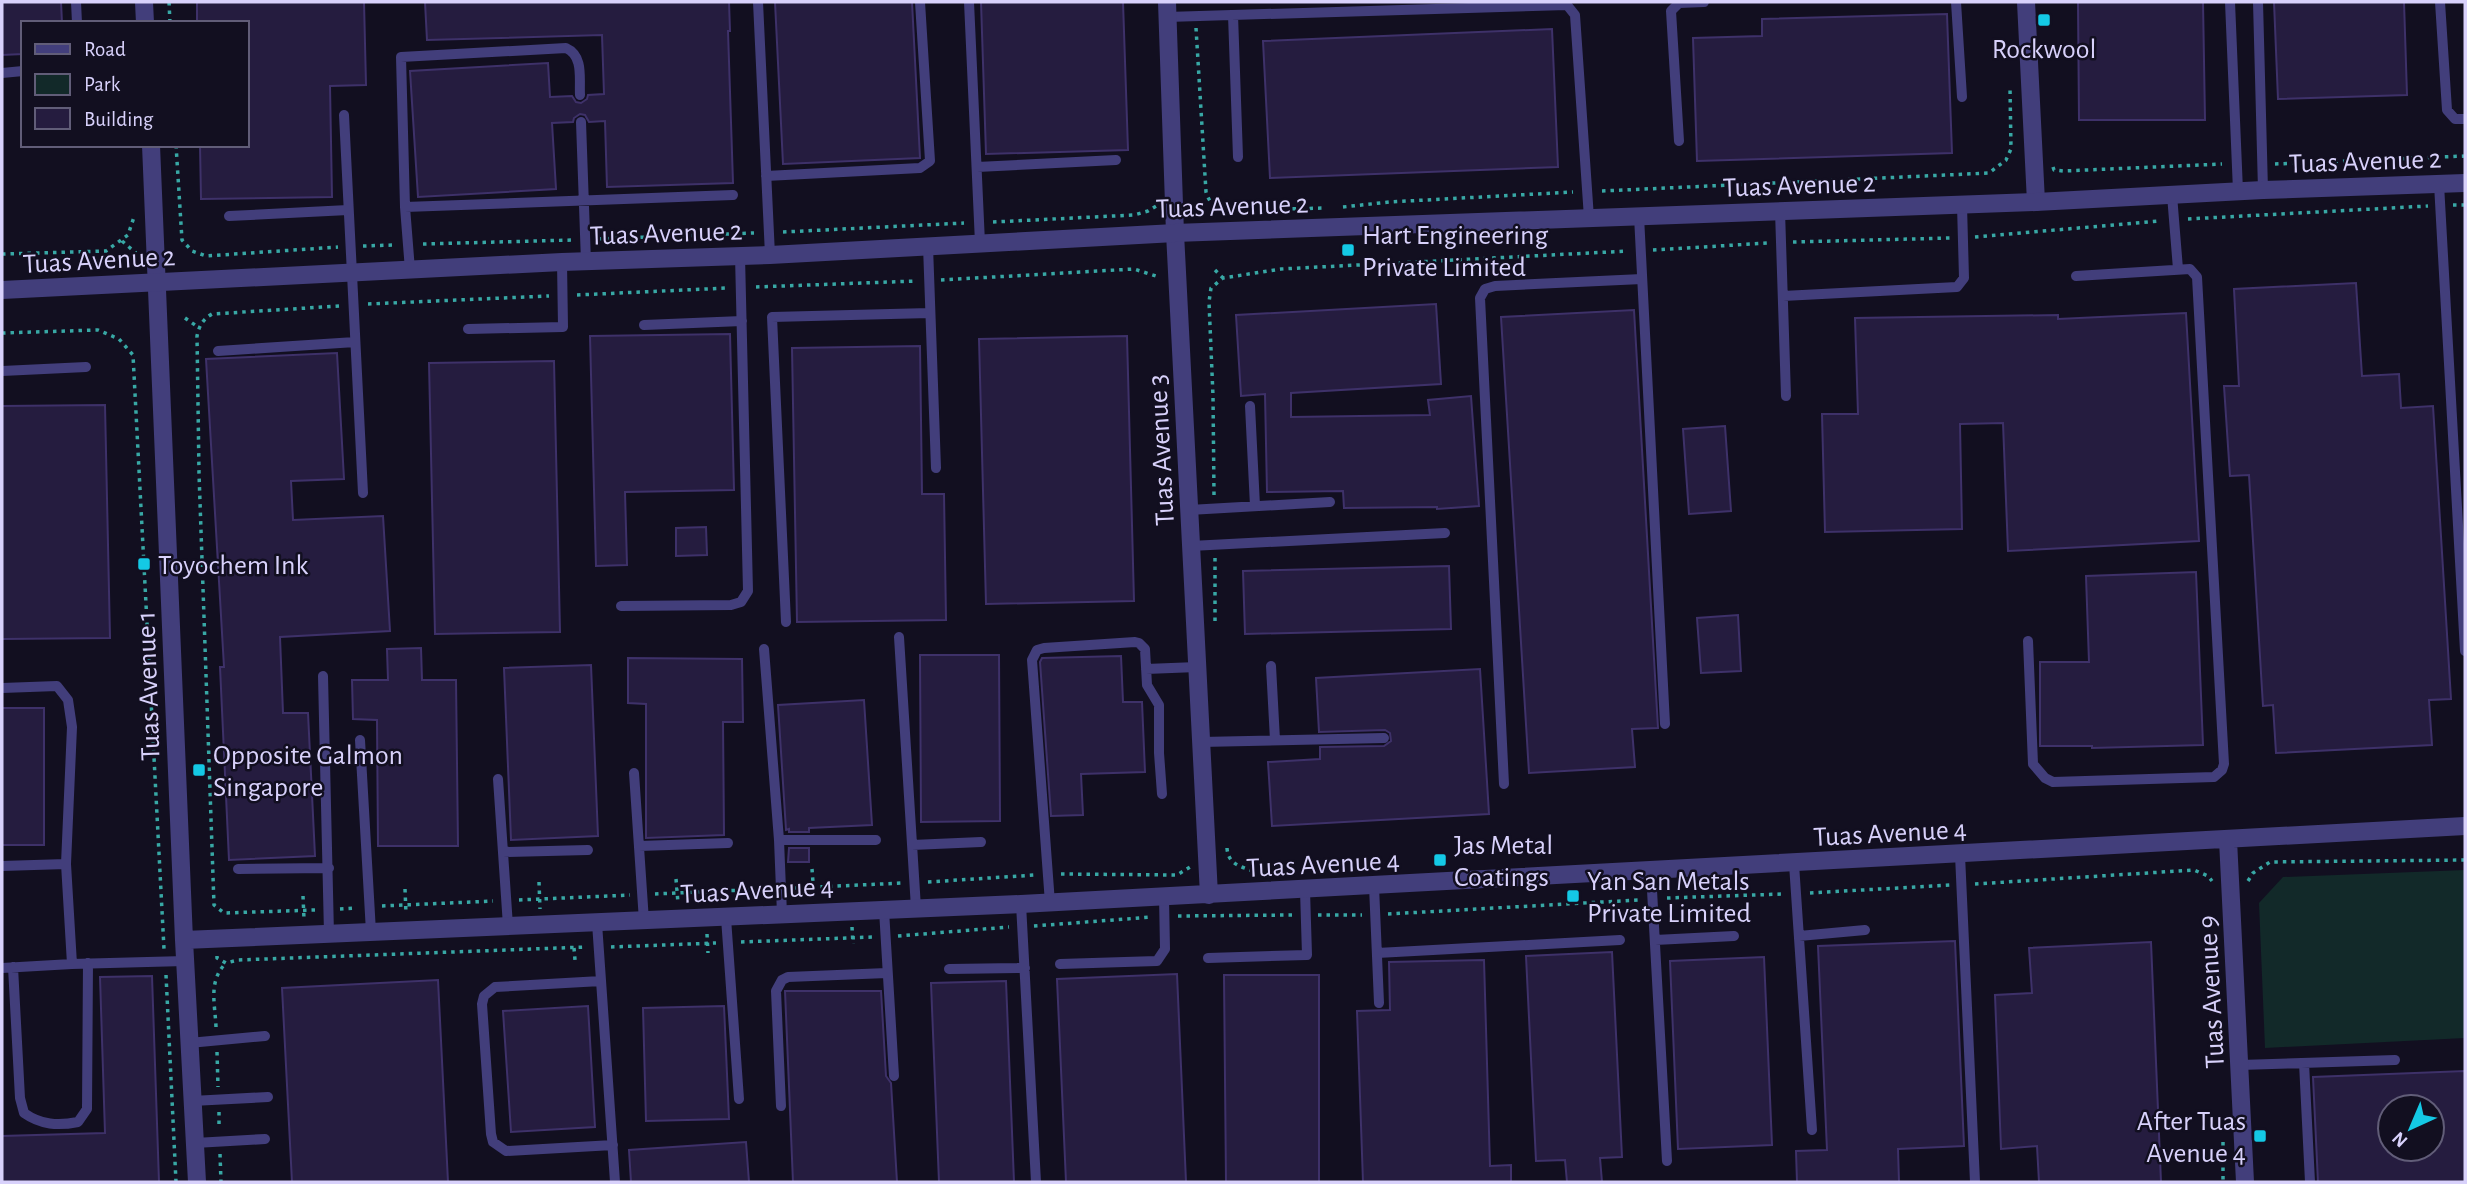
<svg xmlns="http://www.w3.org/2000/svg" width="2467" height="1184" viewBox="0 0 2467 1184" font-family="'Alegreya Sans',sans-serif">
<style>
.green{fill:#122929}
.building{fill:#251c3f;stroke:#3e3169;stroke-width:2;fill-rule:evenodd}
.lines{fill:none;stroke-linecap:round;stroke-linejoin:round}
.path{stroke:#38a8a5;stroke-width:3.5;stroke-dasharray:3.5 5;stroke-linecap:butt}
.service{stroke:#423e7b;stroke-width:10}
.minor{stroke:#423e7b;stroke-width:18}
.tertiary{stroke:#423e7b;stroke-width:18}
.poi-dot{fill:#14c9e5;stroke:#120f20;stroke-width:2.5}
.labels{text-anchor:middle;stroke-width:5;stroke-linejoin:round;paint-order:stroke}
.poi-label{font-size:28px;fill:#d8d1fb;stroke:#120f20;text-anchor:start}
.street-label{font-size:28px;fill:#d8d1fb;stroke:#120f20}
</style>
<rect width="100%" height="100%" fill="#120f20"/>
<!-- green -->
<path class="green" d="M2465,870v168l-200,10 -6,-145 24,-26z"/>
<!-- building -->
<path class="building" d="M2,2h59l1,21h-39v31l-21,1z
M197,2h167l2,83 -36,1 2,111 -131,2 -1,-54h47v-122h-50z
M425,2h304l1,29h-2l5,152 -126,4 -2,-66 -16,1 -4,-7 -5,-1 -6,4 -1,4 -21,1 4,66 -138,8 -8,-126 138,-8 2,34 22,-1 4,6 5,1 6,-4 1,-4 16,-1 -2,-59 -175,5z
M775,2h137l8,156 -137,6z
M981,2h142l5,148 -142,4z
M2078,2h125l2,118h-126z
M2274,2h130l3,93 -129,4z
M1947,14l5,139 -255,8 -4,-123 69,-2v-17z
M1552,29l6,138 -288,11 -7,-137z
M2356,283l6,93 37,-2 2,34 32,-2 18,293 -22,1 3,45 -156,8 -3,-48 -10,1 -14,-231 -19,1 -6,-90h15l-5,-97z
M1436,304l5,80 -150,9v24l139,-2 -2,-15 43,-4 8,110 -42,3v-2l-93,1 -1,-17 -76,1 -2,-98 -24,2 -5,-81z
M1634,310l24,418 -26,1 3,38 -106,6 -28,-456z
M2186,313l13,228 -191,10 -5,-128 -43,1 2,105 -137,3 -3,-118h36l-3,-96 203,-3v4z
M730,334l4,156 -109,2 2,73 -31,1 -6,-230z
M1127,336l7,265 -148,3 -7,-265z
M920,346l2,148h22l2,126 -149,2 -5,-274z
M337,353l7,126 -53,2 2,39 90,-4 7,115 -110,6 3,76h25l7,143 -86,4 -9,-193h4l-18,-308z
M554,361l6,271 -125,2 -6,-271z
M105,405l5,233 -108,1v-233z
M1725,426l6,85 -42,3 -6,-85z
M706,527l1,28 -31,1v-28z
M1449,566l2,63 -206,5 -2,-63z
M2196,572l7,173 -111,3v-2h-52v-84h49l-3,-86z
M1738,615l3,56 -40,2 -4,-55z
M421,648l1,32h34l2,166h-80l-1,-126 -24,-1 -1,-39h36l-1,-31z
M920,655h79l1,166 -79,1z
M1121,656l2,46h19l3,70 -64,2 2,41 -32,1 -11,-154 2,-4z
M628,658l114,1 1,63h-20l1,113 -78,3v-134l-18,-1z
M591,665l7,171 -87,4 -7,-172z
M1480,669l9,145 -217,12 -4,-64 52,-3v-12l64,-1 7,-5 -1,-8 -5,-3 -66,2 -3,-54z
M864,700l8,125 -63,3v4h-20v-3l-3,1 -8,-125z
M2,708h42v137h-42z
M789,848h20v14h-21z
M1955,941l9,205 -66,3 1,33h-102l-1,-31 31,-1 -9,-204z
M2151,942l10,240h-122l-2,-36 -36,3 -6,-154 37,-2 -3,-45z
M1612,952l10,205 -22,1 2,24h-35l-2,-22 -29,1 -10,-205z
M1764,957l8,188 -94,4 -8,-188z
M1484,960l6,206 21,-1v17h-148l-6,-171 33,-1 -1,-48z
M1177,974l9,208h-120l-9,-203z
M1224,975h95v207h-93z
M152,976l7,206h-157v-46l103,-3 -5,-156z
M438,980l10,202h-156l-10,-194z
M1006,981l8,201h-75l-8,-199z
M785,991h96l5,85 5,7 6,99h-104z
M588,1006l7,121 -84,5 -8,-121z
M724,1006l5,113 -83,2 -3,-113z
M2465,1071v111h-147l-5,-105zM2390,1107h42v42h-42z
M746,1142l3,40h-118l-2,-32z"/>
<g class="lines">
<!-- path -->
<path class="path" d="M169,2l1,21
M1196,28l10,164c4,13 11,18 25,19
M176,145l6,95 10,11 14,5 132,-9
M2275,164l190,-8
M2053,167l1,3 9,1 159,-7
M1602,191l387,-18 17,-13 5,-11 -1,-61
M2453,205h12
M1343,207l46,-5 184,-10
M1284,209l41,-1
M2188,219l240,-13
M993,222l141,-7 14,-4 10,-6
M783,232l181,-9
M1975,237l184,-16
M598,239l156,-6
M122,241l14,12
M1793,242l157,-4
M423,244l150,-4
M363,246l31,-1
M1653,250l115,-7
M2,254l104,-3 22,-16 6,-18
M1215,270l8,8
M941,280l193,-11 25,8
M756,287l160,-6
M577,295l150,-7
M368,304l181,-8
M185,318l13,9
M2,333l96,-3 21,9 14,16 31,594
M1214,495l-1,-99 -4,-94 2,-14 12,-10 58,-9 347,-18
M1215,558v66
M1227,848c1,17 15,19 29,24
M812,869l2,27
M1061,874l116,1 13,-8
M676,879l2,24
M2248,881l5,-8 17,-11 195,-2
M539,882l1,27
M928,882l107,-7
M1975,884l219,-14 14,6 4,5
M795,888l108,-5
M405,889l1,25
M1810,893l140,-8
M655,894l111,-5
M303,896l1,23
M1667,898l115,-4
M519,900l111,-5
M382,906l111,-5
M340,909l17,-1
M315,910l-91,3 -10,-8 -15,-432 -2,-137c2,-10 6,-17 15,-22l127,-8
M1388,914l250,-14
M1318,915h44
M1178,916l114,-1
M1034,926l118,-9
M852,927l1,17
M707,934l1,19
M898,936l111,-9
M741,942l132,-5
M611,947l105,-4
M574,948l1,12
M217,956v2l9,5 12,-3 348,-13
M166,975l10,207
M216,1027c-1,-24 -8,-46 10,-64
M217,1052l1,35
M219,1112v17
M2223,1142v40
M220,1154l1,28"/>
<!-- service -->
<path class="service" d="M76,2l1,21
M758,2l12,253
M969,2l11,241
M1956,2l6,95
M2230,2l8,189
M2258,2l5,188
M2440,2l7,108 8,9h10
M1233,15l5,142
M1167,17l400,-12 8,10 14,203
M2,73l21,-2
M344,115l19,378
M581,122l5,140
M1679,141l-8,-130 8,-8 25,-1
M977,167l139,-7
M766,176l154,-8 10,-7 -10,-159
M2439,184l26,467
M2172,195l6,74
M405,207l328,-12
M1780,211l6,185
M229,216l119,-6
M1639,216l26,508
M928,246l8,222
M410,270l-5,-63 -4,-150 165,-9c18,8 13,31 14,47
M1783,296l174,-9 7,-9 -2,-73
M644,325l98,-4
M468,329l95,-2 -1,-65
M218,351l137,-9
M2,371l84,-4
M1250,406l5,100
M1189,510l141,-8
M1191,546l254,-13
M621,606l110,-1 10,-3 7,-11 -8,-335
M786,622l-14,-305 158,-4
M899,637l17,271
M2028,641l5,123 12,14 8,4 161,-5 8,-7 2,-6 -27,-487 -7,-8 -114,7
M764,649l15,191 3,74
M1271,666l4,74
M1146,669l51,-2
M323,676l6,258
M2,688l55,-2 11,14 4,27 -6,137
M360,740l11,192
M1201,742l183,-4
M634,773l10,148
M498,779l10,147
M1504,784l-24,-486 5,-9 10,-3 147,-7
M779,840h97
M912,845l69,-3
M639,846l89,-3
M503,852l85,-2
M1960,855l15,327
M1794,864l18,266
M2,866l64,-2 6,100 113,-3
M238,869l91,-1
M1651,872l16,289
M1374,886l5,117
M1050,903l-18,-243 5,-10 7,-2 91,-6 4,1 6,6 2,36 12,20v48l3,41
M1021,904l15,278
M884,910l10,166
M726,918l13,181
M597,923l18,259
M1799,936l66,-6
M1655,940l79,-4
M1377,953l243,-13
M1208,958l99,-3 -2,-65
M1060,964l97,-3 8,-12 -1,-52
M13,967l7,131 4,15c17,12 34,13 54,9l9,-13 1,-146
M2,968l70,-4
M949,969l76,-1
M601,981l-106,6 -11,9 -2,8 9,130 2,8 13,9 107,-6
M189,1043l76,-7
M2304,1063l6,119
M2240,1065l155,-5
M192,1101l76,-4
M781,1106l-5,-115 6,-11 6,-3 99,-4
M195,1143l70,-4"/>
<!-- minor -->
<path class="minor" d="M144,2l1,21
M1167,2l8,231 34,662
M2026,2l10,200
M151,145l33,795 13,242
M2228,840l17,342
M184,940l837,-36 1444,-78"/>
<!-- tertiary -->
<path class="tertiary" d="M2,290l560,-28 208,-7 405,-22 861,-31 227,-12 202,-7"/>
</g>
<!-- markers -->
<g class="poi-dot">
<rect x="2037" y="13" width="14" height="14" rx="3.5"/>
<rect x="1341" y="243" width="14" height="14" rx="3.5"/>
<rect x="137" y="557" width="14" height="14" rx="3.5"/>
<rect x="192" y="763" width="14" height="14" rx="3.5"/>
<rect x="1433" y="853" width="14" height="14" rx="3.5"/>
<rect x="1566" y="889" width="14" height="14" rx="3.5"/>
<rect x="2253" y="1129" width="14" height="14" rx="3.5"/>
</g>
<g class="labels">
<!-- poi labels -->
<g class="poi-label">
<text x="2044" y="58" text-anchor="middle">Rockwool</text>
<text x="1362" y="244">Hart Engineering<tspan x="1362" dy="32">Private Limited</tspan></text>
<text x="158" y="574">Toyochem Ink</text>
<text x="213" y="764">Opposite Galmon<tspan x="213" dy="32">Singapore</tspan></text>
<text x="1454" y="854">Jas Metal<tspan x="1454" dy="32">Coatings</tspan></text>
<text x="1587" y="890">Yan San Metals<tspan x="1587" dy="32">Private Limited</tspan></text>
<text x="2246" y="1130" text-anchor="end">After Tuas<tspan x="2246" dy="32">Avenue 4</tspan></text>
</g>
<!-- street labels -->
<g class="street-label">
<text transform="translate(2365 160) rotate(-2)" y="10">Tuas Avenue 2</text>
<text transform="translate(1799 184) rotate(-2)" y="10">Tuas Avenue 2</text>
<text transform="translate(1232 205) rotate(-2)" y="10">Tuas Avenue 2</text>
<text transform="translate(666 232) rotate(-2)" y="10">Tuas Avenue 2</text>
<text transform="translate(99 259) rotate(-3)" y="10">Tuas Avenue 2</text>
<text transform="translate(1160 450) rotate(-93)" y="10">Tuas Avenue 3</text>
<text transform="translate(147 686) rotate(-92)" y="10">Tuas Avenue 1</text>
<text transform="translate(1890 832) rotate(-3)" y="10">Tuas Avenue 4</text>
<text transform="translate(1323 863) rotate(-3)" y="10">Tuas Avenue 4</text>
<text transform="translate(757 889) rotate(-3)" y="10">Tuas Avenue 4</text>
<text transform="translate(2210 992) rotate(-93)" y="10">Tuas Avenue 9</text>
</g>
</g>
<!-- border -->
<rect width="2467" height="1184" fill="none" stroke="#d8d1fb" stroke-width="7"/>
<!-- legend -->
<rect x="21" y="21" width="228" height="126" fill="#120f20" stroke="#615d78" stroke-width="2"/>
<rect x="35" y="44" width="35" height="10" fill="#423e7b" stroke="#615d78" stroke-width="2"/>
<text x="84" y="56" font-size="21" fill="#d8d1fb">Road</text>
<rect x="35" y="74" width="35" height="21" fill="#122929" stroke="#615d78" stroke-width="2"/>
<text x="84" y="91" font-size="21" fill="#d8d1fb">Park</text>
<rect x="35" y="108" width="35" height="21" fill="#251c3f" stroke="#615d78" stroke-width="2"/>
<text x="84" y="126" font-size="21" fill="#d8d1fb">Building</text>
<!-- north arrow -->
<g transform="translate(2411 1128) rotate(224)"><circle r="33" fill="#120f20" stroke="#615d78" stroke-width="2"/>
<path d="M0-5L12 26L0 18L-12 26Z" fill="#14c9e5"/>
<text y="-10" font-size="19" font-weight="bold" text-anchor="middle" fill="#d8d1fb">N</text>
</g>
</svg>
